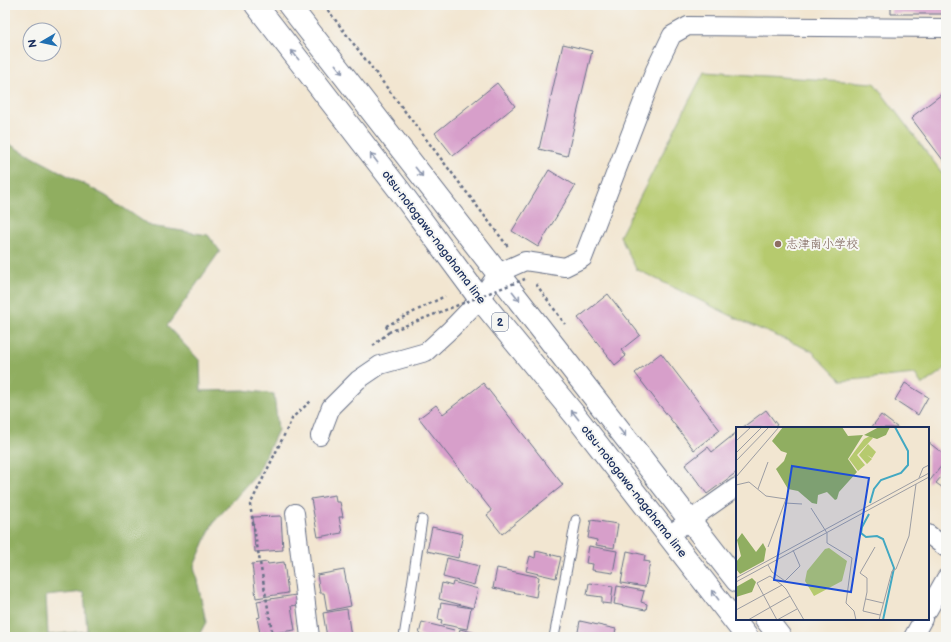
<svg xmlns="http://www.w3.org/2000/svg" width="951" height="642" viewBox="0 0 951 642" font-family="'Balsamiq Sans','Klee One',sans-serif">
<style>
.green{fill:#b6ca6e;stroke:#687c66}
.forest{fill:#90ae61;stroke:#566e60;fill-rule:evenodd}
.building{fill:#d79fca}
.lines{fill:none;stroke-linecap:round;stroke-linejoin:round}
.lane-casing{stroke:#666f86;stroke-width:11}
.street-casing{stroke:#666f86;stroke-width:20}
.primary-casing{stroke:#666f86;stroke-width:24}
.path{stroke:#666f86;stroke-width:2.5;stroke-dasharray:3 3;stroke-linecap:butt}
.lane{stroke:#fff;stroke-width:9}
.street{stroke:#fff;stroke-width:18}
.primary{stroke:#fff;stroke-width:22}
.path-bridge{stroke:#666f86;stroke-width:2.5;stroke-dasharray:3 3;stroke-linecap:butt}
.oneway{stroke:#8d97ae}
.education-dot{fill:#8d6e63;stroke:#f6f6f2;stroke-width:1.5}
.labels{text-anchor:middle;stroke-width:4;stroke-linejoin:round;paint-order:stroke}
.shield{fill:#f6f6f2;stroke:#5d6b8a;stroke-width:1}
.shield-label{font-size:11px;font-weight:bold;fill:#1b2f5e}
.street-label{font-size:12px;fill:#1b2f5e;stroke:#f6f6f2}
.education-label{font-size:12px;fill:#785e54;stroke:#f6f6f2;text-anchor:start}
.inset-river{fill:none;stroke:#42a8c2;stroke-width:2}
.inset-road{fill:none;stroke:#9c9da3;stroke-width:1}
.view{fill:#1d4ed8;fill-opacity:0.15;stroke:#1d4ed8;stroke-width:2}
.inset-edge{fill:none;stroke:#1b2f5e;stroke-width:2}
</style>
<rect width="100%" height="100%" fill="#f6f6f2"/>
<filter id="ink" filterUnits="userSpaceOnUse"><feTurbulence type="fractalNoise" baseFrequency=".025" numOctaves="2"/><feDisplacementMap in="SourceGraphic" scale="8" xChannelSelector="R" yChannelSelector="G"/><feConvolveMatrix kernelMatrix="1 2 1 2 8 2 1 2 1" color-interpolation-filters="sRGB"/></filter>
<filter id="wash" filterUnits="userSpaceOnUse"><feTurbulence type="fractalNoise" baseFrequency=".012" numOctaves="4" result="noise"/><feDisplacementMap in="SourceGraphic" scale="16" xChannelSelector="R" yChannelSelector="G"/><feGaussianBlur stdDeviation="0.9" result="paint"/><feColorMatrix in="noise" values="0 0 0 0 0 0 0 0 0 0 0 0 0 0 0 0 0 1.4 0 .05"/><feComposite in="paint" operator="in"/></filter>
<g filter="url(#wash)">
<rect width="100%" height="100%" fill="#f2e6d1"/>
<!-- green -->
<path class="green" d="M704,72l170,11 72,95v190l-24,17 -7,-11 -74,7 -29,-30 -66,-28 -110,-54 -16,-33z"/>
<!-- forest -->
<path class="forest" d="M5,142l101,54 44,30 58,9 12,16 -53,75 33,35 1,30 43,-1 30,4 4,36 -21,44 -44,49 -19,43 12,56 -8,15h-193zM84,592l3,39 -39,4 -2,-39z"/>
<g id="blocks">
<!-- building -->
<path class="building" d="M891,5h55v9h-55z
M563,44l29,7 -25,105 -28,-7z
M497,83l18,23 -62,50 -18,-23z
M942,94l4,6v64l-34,-45 2,-2 -1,-1z
M549,170l26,16 -37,61 -26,-16z
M608,294l32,41 -19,15 5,6 -11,9 -37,-47z
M661,353l59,77 -26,20 -59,-77z
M483,383l80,102 -61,49 -15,-19 5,-4 -73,-93 17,-13 7,9z
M905,383l23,14 -10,18 -23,-15z
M766,410l11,15 -4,3h-31z
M881,415l17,13h-27z
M737,432v40l-30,22 -22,-29 23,-18 4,5z
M928,442l18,14v4l-18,23z
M946,471v19l-10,-7z
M335,495l1,7h4l3,15h-4l3,16 -24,4 -7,-38z
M281,516l2,34 -28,2 -2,-35z
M591,520l27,4 -4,24 -18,-3 1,-5 -9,-2z
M432,527l31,7 -5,24 -31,-7z
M589,546l28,5 -4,22 -21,-3 1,-6 -7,-1z
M536,551l25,6 -5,21 -30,-7 4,-15 5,2z
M627,551l18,4 -1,6 6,1 -5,25 -24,-4z
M447,558l32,8 -5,19 -31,-8z
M267,562l1,2 16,-2 4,31 -32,5 -4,-34z
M497,568l42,9 -3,20 -43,-9z
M344,570l7,36 -24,5 -3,-18h-4l-3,-18z
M453,582l25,7 -5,19 -34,-9 3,-16 10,3z
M589,583l24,3 -2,18 -9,-1v-6l-15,-2z
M617,586l27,5 -3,11 6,2 -1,6 -32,-6z
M296,595l1,10 -6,1 4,24 -29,4v-2l-6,1 -3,-15 3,-1 -3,-16z
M441,603l30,5 -4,21 -26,-5 1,-4 -4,-1z
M347,609l4,28h-24l-4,-24z
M580,621l36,8 -2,8h-37z
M422,622l32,8 -2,7h-26l-7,-3z
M460,629l20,5v3h-22z"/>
</g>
</g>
<g filter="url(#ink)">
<use href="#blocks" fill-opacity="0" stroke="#666f86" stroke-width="1"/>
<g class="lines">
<defs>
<path id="lane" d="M404,637l18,-117
M554,637l22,-117"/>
<path id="street" d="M320,436l11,-29 27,-27 22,-15 46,-13 25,-23 29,-30 18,-26 27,-12 40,6 18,-9 72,-188 17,-35 16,-9 258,2
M295,513l15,124
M928,534l18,14
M669,535l68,-48
M928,610l18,-32
M913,637l10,-18"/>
<path id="primary" d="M256,5l144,186 80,108 94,115 173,223
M289,5l448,576
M766,619l14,18"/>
</defs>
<!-- lane casing -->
<use href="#lane" class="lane-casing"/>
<!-- street casing -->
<use href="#street" class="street-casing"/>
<!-- primary casing -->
<use href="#primary" class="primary-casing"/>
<!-- path -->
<path class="path" d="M324,5l185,243
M536,284l29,40
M386,326l59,-30
M373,346l16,-14
M273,637l-23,-132 43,-88 18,-16"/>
<!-- lane -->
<use href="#lane" class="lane"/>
<!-- street -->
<use href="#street" class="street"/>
<!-- primary -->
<use href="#primary" class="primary"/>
<!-- path-bridge -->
<path class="path-bridge" d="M386,326l3,6 136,-53"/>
</g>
<!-- one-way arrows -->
<defs><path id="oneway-shaft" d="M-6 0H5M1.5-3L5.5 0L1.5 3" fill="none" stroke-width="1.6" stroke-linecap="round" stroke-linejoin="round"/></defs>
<g class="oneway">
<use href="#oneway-shaft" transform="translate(295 55) rotate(-128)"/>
<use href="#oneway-shaft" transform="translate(339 69) rotate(52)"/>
<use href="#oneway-shaft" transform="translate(374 158) rotate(-128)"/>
<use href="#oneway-shaft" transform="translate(419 172) rotate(52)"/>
<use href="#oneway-shaft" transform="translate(516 296) rotate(52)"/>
<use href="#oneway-shaft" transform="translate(575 415) rotate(-128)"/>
<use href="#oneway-shaft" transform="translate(622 432) rotate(52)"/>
<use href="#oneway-shaft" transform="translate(715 595) rotate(-127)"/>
</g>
</g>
<!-- markers -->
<circle class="education-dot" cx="778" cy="244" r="4"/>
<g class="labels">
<!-- shield labels -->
<rect class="shield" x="492" y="313" width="16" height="18" rx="3"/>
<g class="shield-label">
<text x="500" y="326">2</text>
</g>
<!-- street labels -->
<g class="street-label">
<text transform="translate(434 237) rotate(53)" y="4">otsu-notogawa-nagahama line</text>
<text transform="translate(634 491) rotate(52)" y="4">otsu-notogawa-nagahama line</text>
</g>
<!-- education labels -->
<g class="education-label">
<text x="786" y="248">志津南小学校</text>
</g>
</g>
<!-- overview -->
<g transform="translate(736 427)">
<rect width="193" height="193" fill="#f2e6d1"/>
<path d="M134,9l3,2 -16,17 8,10 -7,6 -9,-12 15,-20zM132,17l8,8 -4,6 -5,-3 5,4 -5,5 -8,-9zM93,121l18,13 -5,20 -28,15 -9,-15 2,-10 18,-22z" fill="#b6ca6e"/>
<path d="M47,0h59l6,9 15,-1 -15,24 9,13 -18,20 -2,7 -2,1 -8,-8 -9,3 -1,9 -5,-1 -14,-12 -10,-2 -12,-20 8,-8 3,-8 -6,-2 -9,-10zM143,0h11l-4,8 -9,4 -13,-4zM6,106l14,19 7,-9 3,6 -2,12 -24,13 -4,-5v-7l5,-6 -4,-16zM16,151l4,4 -4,10 -16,5v-10z" fill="#90ae61"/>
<path class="inset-river" d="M134,76l4,-14 7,-9 20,-7 7,-8v-14l-13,-24M133,87l-7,13 -1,6 5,4 11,-1 6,3 11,29 -11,52"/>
<path class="inset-road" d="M0,14l15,-14M0,26l26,-26M0,34l33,-34M0,50l43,-50M183,51l4,-10 6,-3M0,58l13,-3 17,14 20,3 -18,48M22,62l10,-27M49,76l17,1M75,81l16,25v10l25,15 -6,45 8,8 2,9M139,120l-15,26 7,5v14l-4,19 17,4M32,138l4,7 13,9 15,-15 -7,-16M0,151l193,-105M0,155l193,-105M130,172l17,4M61,182l-20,11 -20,-37 13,-7 12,9 4,4 18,31M0,183l46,-25M12,193l42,-24M143,193l13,-49 4,-2 13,-33 7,-52"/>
<path class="view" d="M56,39l77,12 -18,114 -77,-12z"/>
<rect width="193" height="193" class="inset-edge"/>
</g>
<!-- margin -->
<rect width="951" height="642" fill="none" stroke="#f6f6f2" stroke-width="20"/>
<!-- north arrow -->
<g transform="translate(42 42) rotate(261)"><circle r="19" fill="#f6f6f2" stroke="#9ea6b7"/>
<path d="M0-3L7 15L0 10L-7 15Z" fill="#1f6fb2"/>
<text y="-6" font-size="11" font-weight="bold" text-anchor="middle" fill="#1b2f5e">N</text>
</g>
</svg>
